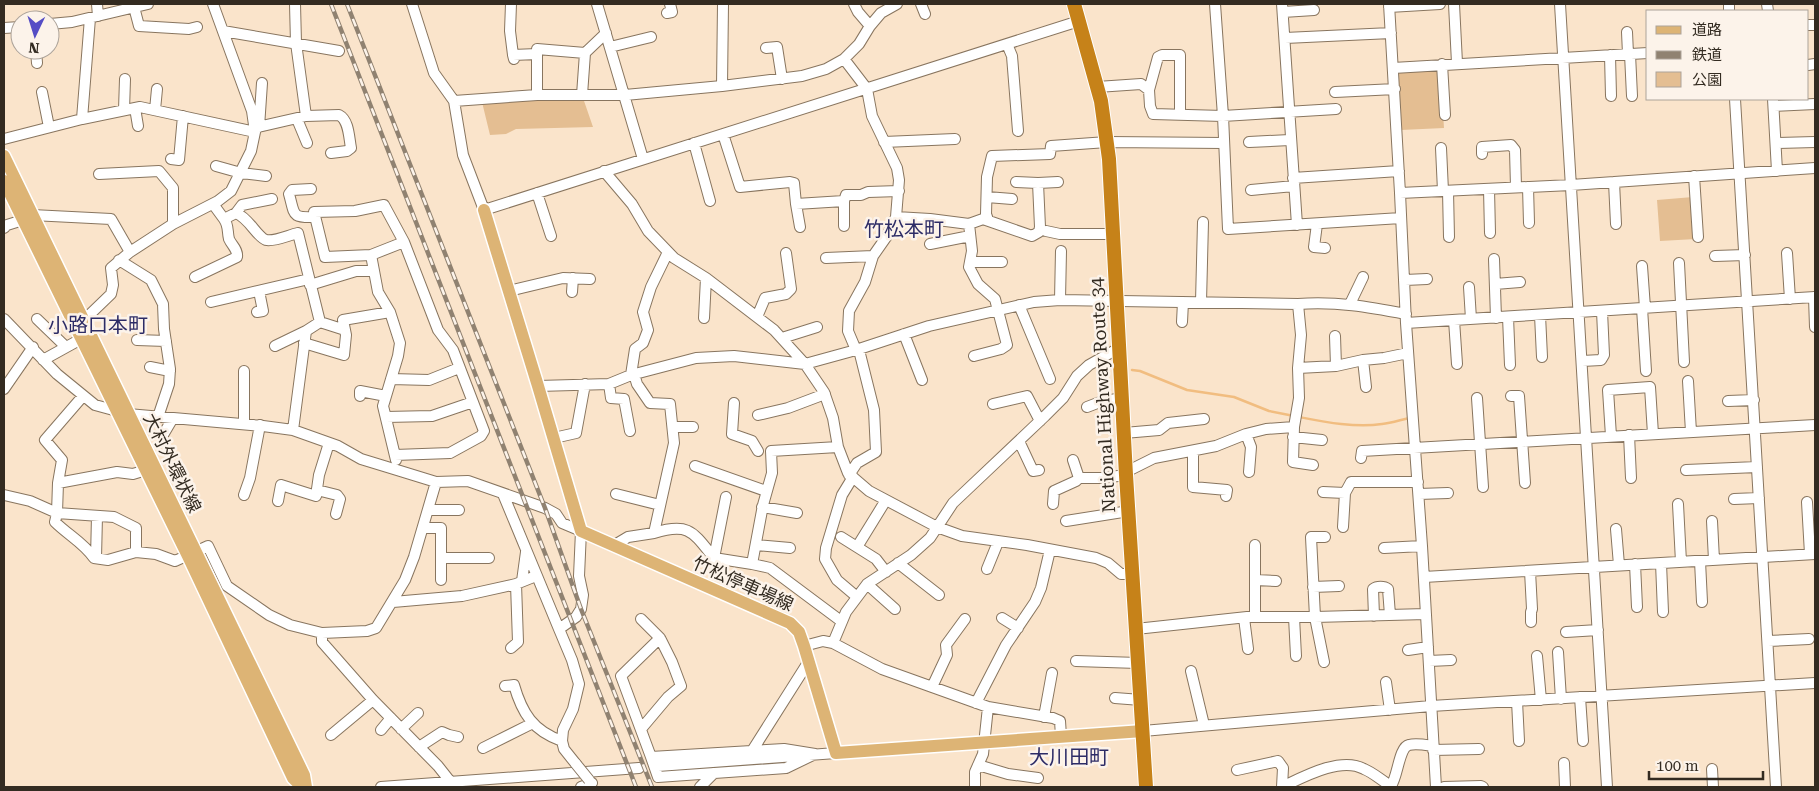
<svg xmlns="http://www.w3.org/2000/svg" width="1819" height="791" viewBox="0 0 1819 791" font-family="'Roboto Serif','Noto Sans JP',serif">
<style>
.green{fill:#e4be92}
.lines{fill:none;stroke-linecap:round;stroke-linejoin:round}
.stream{stroke:#f1bd80;stroke-width:2.5}
.minor-casing{stroke:#88755f;stroke-width:12}
.major-casing{stroke:#fff;stroke-width:15}
.highway-casing{stroke:#fff;stroke-width:16}
.minor{stroke:#fff;stroke-width:10}
.major{stroke:#ddb475;stroke-width:12}
.highway{stroke:#c68219;stroke-width:14}
.rail-casing{stroke:#908271;stroke-width:4.5}
.rail{stroke:#fcf3ea;stroke-width:2.5;stroke-dasharray:8;stroke-linecap:butt}
.minor-bridge-casing{stroke:#88755f;stroke-width:12;stroke-linecap:butt}
.minor-bridge{stroke:#fff;stroke-width:10}
.labels{text-anchor:middle;stroke-width:5;stroke-linejoin:round;paint-order:stroke}
.street-label{font-size:18px;fill:#332b21;stroke:#fcf3ea}
.quarter-label{font-size:20px;fill:#2d2c66;stroke:#fcf3ea}
</style>
<rect width="100%" height="100%" fill="#fae4cb"/>
<!-- green -->
<path class="green" d="M1440,67l4,61 -43,2 -3,-57z
M583,98l10,29 -77,2 -10,5 -16,1 -8,-33 11,-3z
M1693,197l3,42 -36,2 -3,-41z"/>
<g class="lines">
<!-- stream -->
<path class="stream" d="M1132,370l8,1 47,19 47,7 35,14 25,5
M1299,417c26,5 56,11 83,7 9,-1 18,-4 27,-6"/>
<defs>
<path id="minor" d="M97,4l1,12
M295,4l1,39 10,73
M412,4l22,69 20,28 9,54 21,55 595,-189
M511,4l-1,27 3,24
M597,4l46,155
M854,4l4,8 12,14
M921,4l4,10
M1215,4l8,112 5,113 173,-11
M1282,4l15,221
M1389,4l11,189 6,130 16,223 14,241
M1454,4l3,59
M1560,4l47,783
M1729,4v7
M1767,4l1,7
M134,7l5,19 50,3 8,-2
M1389,7l51,-3
M1283,12l31,-2
M667,13l5,-1 -2,-8
M50,24l22,-2 76,-18
M1808,25h7
M4,28l16,-1
M223,31l116,20
M1627,32l1,22
M1285,38l106,-5
M1007,44l5,12 6,75
M610,47l41,-10
M766,48l11,-1 5,32
M36,50l1,13
M1630,54l2,42
M1610,55l1,41
M514,59l-1,-4 24,-1
M844,59l23,30 5,27 25,52 2,12 -3,37 -9,19 -14,20 -8,26 -16,29 -1,20 8,19
M1442,64l3,51
M1808,65l7,-1
M1393,68l255,-15
M722,86l1,-82
M1097,87l44,-3 8,6 1,16 3,8 70,2 113,-7
M1149,90l9,-33 4,-2h18v60
M42,92l7,35
M1335,92l60,-3
M537,95v-46l48,4
M582,95l3,-42 21,-20
M1735,99l41,688
M1773,99l4,72
M454,101l83,-6h88l97,-9 80,-10 24,-7 18,-10 15,-15 11,-18 11,-13 16,-9
M1774,106l41,-2
M135,108l3,18
M124,110l1,-31
M155,110l2,-21
M82,119l8,-101
M297,119l10,24
M259,127l3,-44
M254,128l52,-12 33,-1c10,5 10,23 12,33l-4,3 -16,2
M723,134l17,53 50,-5 4,1 2,21
M4,139l78,-20 58,-12 115,25
M884,142l71,-3
M1249,142l41,-2
M694,143l16,58
M1777,143l38,-1
M1441,148l2,43
M1482,154v-7l29,-2 4,5 1,37
M171,159l8,1 4,-44
M216,166l25,7 25,3
M604,171l28,33 16,27 26,27 32,20 68,52 31,34 19,28 9,26 5,29 10,26 21,18 68,36 25,9 65,9 69,13 12,5 13,11h11
M99,174l60,-3 14,17v36
M1694,176l4,61
M1293,178l106,-7
M1016,182l22,1
M1614,182l2,42
M1528,187l1,36
M311,189l-19,1 -3,4c6,21 2,24 26,23
M1489,189l1,44
M1251,190l43,-4
M1448,191l1,46
M537,193l14,43
M1400,193l171,-8 244,-17
M987,197l25,2
M213,204l11,15 12,-6c13,5 21,24 30,27 8,2 23,-5 32,-7l22,89 -14,9 -13,99
M236,213l6,-8 30,-6
M32,215l79,4 19,33
M896,217l34,2 39,5 14,-5 49,17 7,-4 1,-5 -2,-44 20,-1
M988,220l-2,-6 1,-37 5,-21 58,-2 1,-8 56,-4 117,1
M969,224l3,27 -3,16 9,17 17,15 12,46 -6,4 -27,7
M1317,224l-3,23 11,1
M844,226v-25
M800,227l-4,-23 48,-3 2,-6h15l7,-3 31,-1
M4,228l3,-3 16,-5
M1046,231l14,3h52
M930,244l40,-8
M1787,253l3,46
M371,255l7,37 12,20 10,31 -2,13 -15,50 13,54
M1715,256l30,-1
M826,258l47,-2
M1494,259l2,59
M119,260l32,20 12,24 1,25 6,40 -1,15 -11,33
M970,262h32
M1679,263l5,99
M1642,266l3,42
M195,277l42,-20c1,-8 -5,-11 -8,-18 -2,-8 0,-13 -5,-20
M1405,280l22,-1
M1495,284l25,-2
M310,285l46,-14h18
M1469,287l2,32
M509,291l54,-13 27,1
M572,292l1,-14
M1814,297l1,30
M1060,300l1,-49
M211,302l98,-23
M1201,302l2,-80
M1298,304l3,31 -3,33 1,30 -5,29 -1,35 20,3
M1350,304l13,-27
M1019,305l31,74
M1642,308l4,63
M257,312l6,-1 -4,-20
M1540,315l2,42
M757,317l8,-19 21,-4 5,-5 -5,-36
M1508,317l2,48
M704,318l2,-40
M4,319l53,55 38,31 33,9 135,12 30,4 45,16 23,13 36,11 39,12 32,-1 77,27 11,6 6,9 19,8 -2,45 4,19 -2,14 -5,8 -17,12
M37,319l29,28
M1454,320l3,44
M83,321l28,-27 2,-9 -2,-17 19,-16 43,-28 45,-23 13,-10 20,-40 4,-19 -3,-21 -39,-107
M320,322l25,8
M1182,322l1,-20
M1406,323l409,-26
M904,334l18,46
M782,338l35,-11
M137,340l29,1
M304,343l40,12 2,-20 -3,-15 47,-8
M275,346l31,-15
M43,360l38,-21
M1582,361l19,-1 3,-5 -2,-44
M1336,366l27,-6
M150,367l20,4
M1298,368l38,-2 -1,-30
M244,371v53
M631,375l4,-26 8,-6 5,-13 -5,-18 8,-25 17,-35
M391,379l38,1 30,-12
M1688,381l3,51
M609,384l2,14 13,1 6,32
M538,386l71,-2 22,-9 65,-17 38,-2 71,8 51,-14 73,-24 105,-24 26,-2 238,4c38,-3 71,3 108,10
M1366,387l-3,-27 21,-2 24,-5
M4,389l29,-42
M360,396v-5l26,5
M1511,396h8l6,87
M1477,398l6,89
M1728,401l26,-1
M734,403l-2,31 20,7 6,10
M993,404l34,-8 13,25
M1087,407l13,-5 22,-4
M758,415l30,-7 37,-14
M386,417l46,-1 41,-14
M673,427h20
M1124,433l35,-3 9,-7 36,-4
M1246,434l5,13 -2,25
M163,435l10,-17
M1629,435l2,43
M1611,436l-3,-46 42,-3 3,47
M1293,437l29,3
M554,438l22,-5 9,-49
M1019,441l14,30 6,-1
M1193,451v36l34,3 -1,6
M395,455l55,-2 31,-17 3,-5 -31,-81 -15,-20 -34,-88 -20,-37 -29,6 -41,1 11,45 46,-2 33,-13
M1361,458l1,-7 453,-26
M1073,460l6,18h23l24,-3
M695,466l71,25
M1686,470l71,-3
M1126,472l28,-14 62,-12 30,-12 20,-5 28,-2
M849,475l8,-12 19,-11 -2,-42 -15,-60
M853,477l-11,18 -16,53 -1,11 12,21 20,17
M58,483l4,-23 -17,-20 38,-44
M317,490l20,5 3,4 -4,15
M1323,492l22,1
M503,494l56,135 13,31 7,24 -6,25 -10,21 -1,11 2,8 12,15
M616,494l44,11
M1419,494l29,-1
M4,495l26,6 27,12 -2,9c13,13 29,21 39,36l14,2 28,-8 20,2 19,7 33,-15 19,40 42,29 21,10 32,8 45,-2 9,-3 29,-48 9,-23 22,-75
M244,495l6,-17 10,-53
M1734,499l25,-1
M278,501l3,-16 35,11 3,-21 10,-32
M1807,502l3,52
M1053,504l1,-13 22,-10 3,-3
M1678,504l3,58
M762,507l35,6
M428,510h31
M1066,521l63,-10
M1712,521l2,39
M1343,527l2,-34 6,-11h67
M423,528h18v52
M1616,529l3,36
M654,533c35,-11 39,-1 60,25l38,6 11,-59 9,-32 -1,-22 67,-4
M841,537l35,22 10,13
M756,545l34,3
M613,546l15,-9 26,-4 20,-90 -4,-39 -20,-1 -13,-19 -3,-10
M857,547l29,-47
M1384,548l38,-2
M136,552v-24l-22,-11 -57,-4 1,-30 59,-11 16,2 13,-4
M96,558l1,-42
M441,558h48
M714,558l12,-61
M1700,561l2,41
M898,563l41,32
M1661,563l2,49
M752,564l18,4 71,53
M1635,564l2,43
M987,569l11,-27
M1530,571l2,38 -1,3v10
M1424,577l391,-23
M1255,580l21,1
M522,581l4,-29
M867,584l28,25
M1313,587l26,-1
M393,602l69,-6 54,-12
M1374,616l-1,-27c4,-3 11,-3 15,0l2,26
M1255,617v-72
M1294,617l2,39
M1002,618l16,10
M1244,618l4,31
M641,619l19,19
M1136,629l111,-12h68l111,-3
M1566,632l32,-2
M322,633v9l51,58 65,66 15,19
M1768,641l41,-2
M833,643l13,-31 21,-28 44,-29 19,-17 23,-35 92,-87 18,-18 14,-22 12,-11 30,-17
M804,646l19,-5 10,2 49,26 106,38 65,11 7,3 1,15
M511,648l7,-6 -2,-58 20,-8
M1408,650l20,-3
M1558,652l3,47
M1537,656l4,44
M1076,661l62,2
M1429,661l22,-1
M1324,662l-9,-45 -4,-80h14
M1191,671l13,54
M1386,682l4,28
M505,686l9,-1c8,28 19,46 48,56
M932,687l15,-32 -1,-10 19,-26
M1580,697l3,44
M1115,698l26,2
M1517,701l2,40
M976,703l30,-58 29,-43 6,-14 9,-38
M1044,717l8,-44
M401,729l17,-16
M641,729l27,-32 13,-11 -9,-24 -12,-24 -39,38 30,81
M381,730l10,-12
M1143,731l288,-25 384,-23
M331,735l42,-35
M419,747l23,-15 7,3 9,2
M483,748l50,-25
M784,749l31,5 -29,14 -128,9 -7,-20z
M1433,750l46,-1
M752,751l57,-90
M1564,763l1,24
M978,765l30,9 30,4
M658,766l178,-13
M1712,769l1,18
M1237,770l41,-9 5,7 -1,19
M381,787l258,-19
M581,787l11,-4
M700,787l14,-14
M975,787v-15l8,-18 5,-47
M1282,787c21,-10 59,-31 82,-18 10,4 18,12 27,17 7,-10 8,-39 18,-41 7,-2 17,0 24,1
M1444,787l37,-1 2,1"/>
<path id="major" d="M4,156l300,619 2,12
M4,181l184,375 105,222 9,9
M484,210l54,176 43,145 209,92 9,9 5,14 32,107 307,-22"/>
<path id="highway" d="M1074,4l27,97 8,58 17,316 20,312"/>
</defs>
<!-- minor casing -->
<use href="#minor" class="minor-casing"/>
<!-- major casing -->
<use href="#major" class="major-casing"/>
<!-- highway casing -->
<use href="#highway" class="highway-casing"/>
<!-- minor -->
<use href="#minor" class="minor"/>
<!-- major -->
<use href="#major" class="major"/>
<!-- highway -->
<use href="#highway" class="highway"/>
<defs>
<path id="rail" d="M331,4l305,783
M347,4l198,504 36,101 71,178"/>
</defs>
<!-- rail casing -->
<use href="#rail" class="rail-casing"/>
<!-- rail -->
<use href="#rail" class="rail"/>
<defs>
<path id="minor-bridge" d="M576,764l13,16"/>
</defs>
<!-- minor-bridge casing -->
<use href="#minor-bridge" class="minor-bridge-casing"/>
<!-- minor-bridge -->
<use href="#minor-bridge" class="minor-bridge"/>
</g>
<g class="labels">
<!-- street labels -->
<g class="street-label">
<text transform="translate(1103 395) rotate(-93)" y="6">National Highway Route 34</text>
<text transform="translate(172 463) rotate(64)" y="6">大村外環状線</text>
<text transform="translate(743 584) rotate(24)" y="6">竹松停車場線</text>
</g>
<!-- quarter labels -->
<g class="quarter-label">
<text x="904" y="236">竹松本町</text>
<text x="98" y="332">小路口本町</text>
<text x="1069" y="764">大川田町</text>
</g>
</g>
<!-- border -->
<rect width="1819" height="791" fill="none" stroke="#332b21" stroke-width="10"/>
<!-- legend -->
<rect x="1646" y="10" width="162" height="90" fill="#fcf3ea" stroke="#aca39a"/>
<rect x="1656" y="26" width="25" height="8" fill="#ddb475" stroke="#aca39a"/>
<text x="1692" y="35" font-size="15" fill="#332b21">道路</text>
<rect x="1656" y="51" width="25" height="8" fill="#908271" stroke="#aca39a"/>
<text x="1692" y="60" font-size="15" fill="#332b21">鉄道</text>
<rect x="1656" y="72" width="25" height="15" fill="#e4be92" stroke="#aca39a"/>
<text x="1692" y="85" font-size="15" fill="#332b21">公園</text>
<!-- north arrow -->
<g transform="translate(35 35) rotate(184)"><circle r="24" fill="#fcf3ea" stroke="#aca39a"/>
<path d="M0-4L9 19L0 12L-9 19Z" fill="#554dc5"/>
<text y="-8" font-size="14" font-weight="bold" text-anchor="middle" fill="#332b21">N</text>
</g>
<!-- scale -->
<path d="M1649 771v8h114v-8" fill="none" stroke="#332b21" stroke-width="2.5"/>
<text x="1656" y="771" font-size="15" fill="#332b21" stroke="#fcf3ea" stroke-width="4" paint-order="stroke">100 m</text>
</svg>
